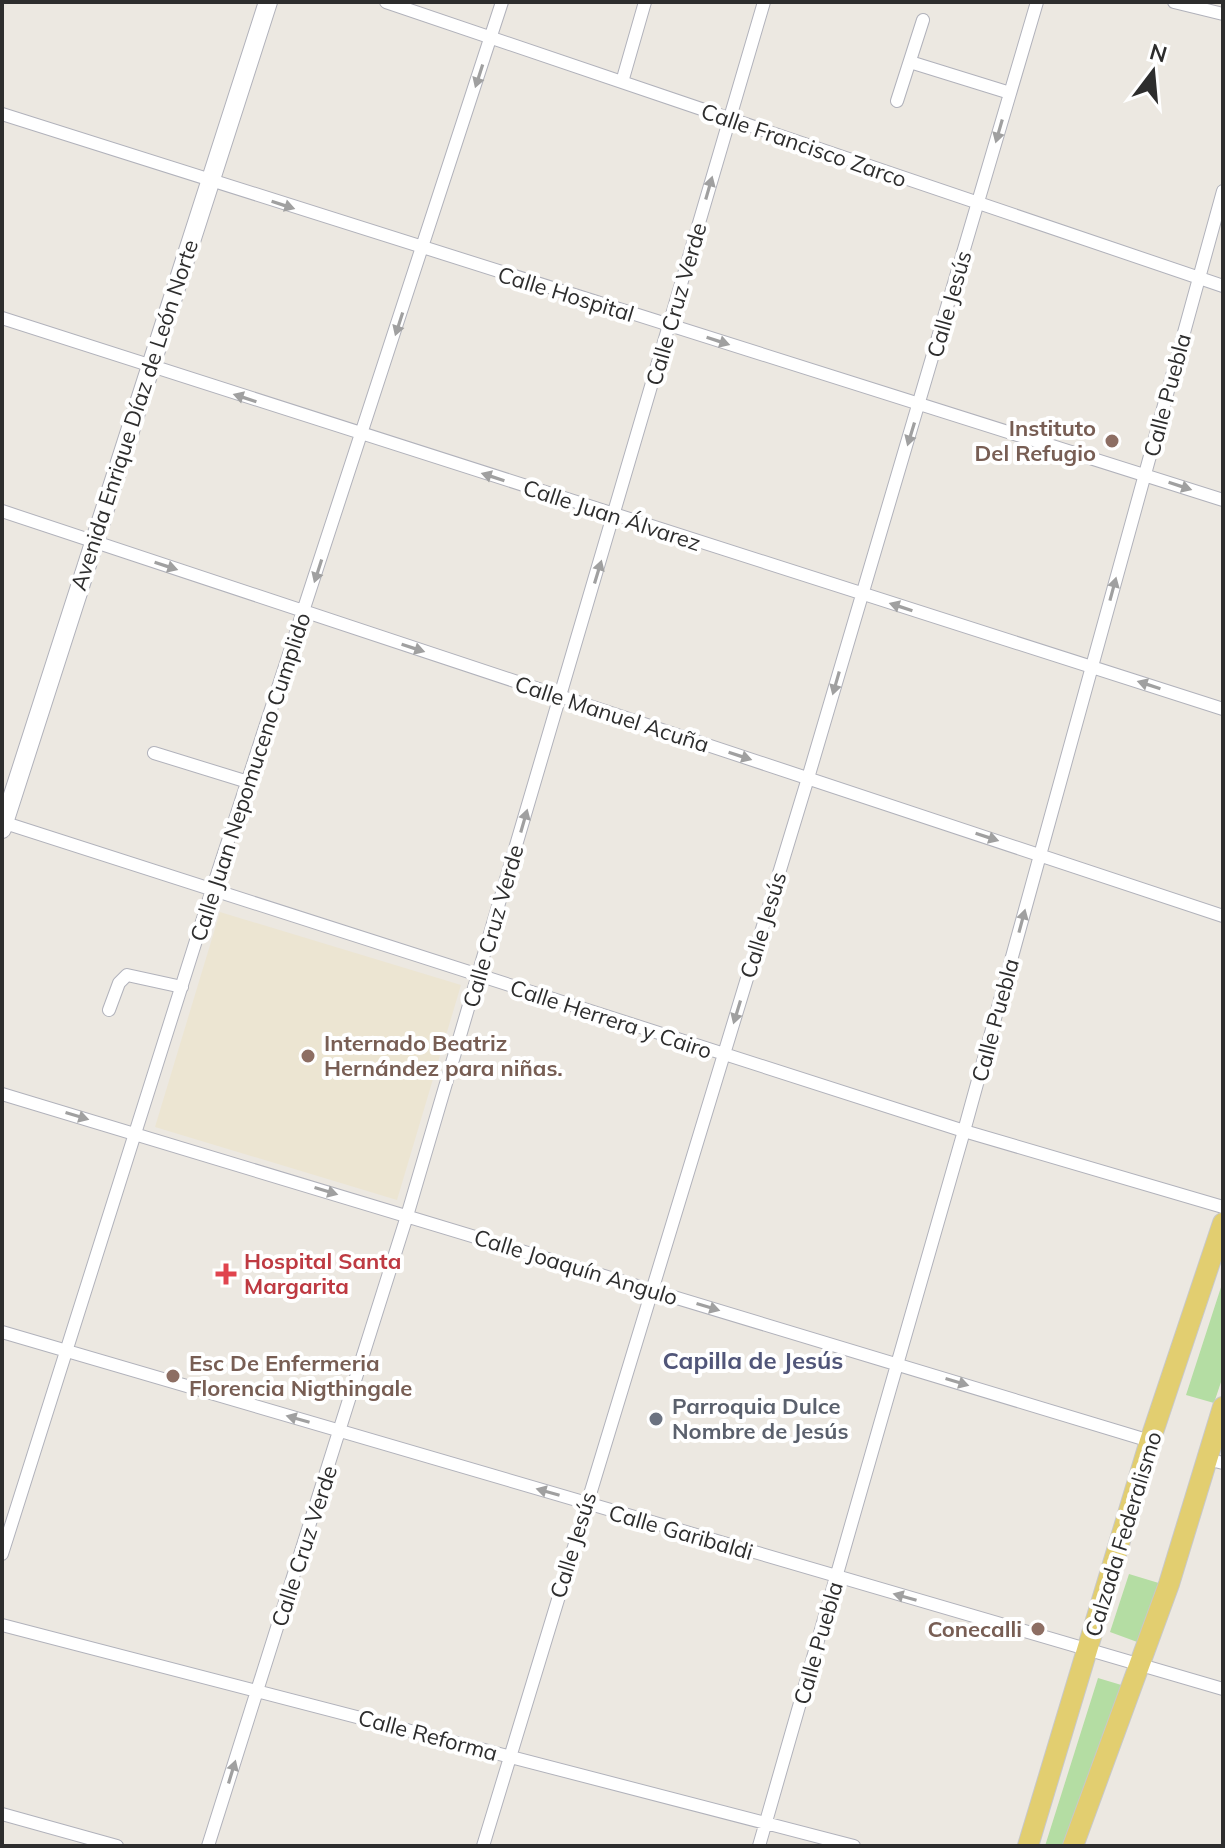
<svg xmlns="http://www.w3.org/2000/svg" width="1225" height="1848" viewBox="0 0 1225 1848" font-family="Mulish,sans-serif">
<style>
.education{fill:#ece5d2}
.green{fill:#b4dda3}
.lines{fill:none;stroke-linecap:round;stroke-linejoin:round}
.minor-casing{stroke:#b1b2bb;stroke-width:14}
.secondary-casing{stroke:#b1b2bb;stroke-width:20}
.primary-casing{stroke:#c8c8c8;stroke-width:22}
.minor{stroke:#fff;stroke-width:12}
.secondary{stroke:#fff;stroke-width:18}
.primary{stroke:#e2ce70;stroke-width:20}
.oneway{fill:#a0a0a0}
.education-dot{fill:#8d6e63;stroke:#fff;stroke-width:3}
.health-dot{fill:#e0444e;stroke:#fff;stroke-width:3}
.worship-dot{fill:#6b7280;stroke:#fff;stroke-width:3}
.labels{text-anchor:middle;stroke-width:8;stroke-linejoin:round;paint-order:stroke}
.street-label{font-size:22px;fill:#2d2d2d;stroke:#fff}
.education-label{font-size:22px;font-weight:bold;fill:#785e54;stroke:#fff;text-anchor:end}
.health-label{font-size:22px;font-weight:bold;fill:#be3a42;stroke:#fff;text-anchor:start}
.worship-label{font-size:22px;font-weight:bold;fill:#5b616d;stroke:#fff;text-anchor:start}
.neighbourhood-label{font-size:24px;font-weight:bold;fill:#515679;stroke:#fff}
</style>
<rect width="100%" height="100%" fill="#ece8e1"/>
<!-- education -->
<path class="education" d="M220,912l241,73 -64,215 -242,-73z"/>
<!-- green -->
<path class="green" d="M1223,1281v95l-9,27 -28,-8z
M1129,1574l33,10 -22,59 -30,-11z
M1098,1678l30,9 -61,159h-22z"/>
<g class="lines">
<defs>
<path id="minor" d="M386,2l837,284
M1174,2l49,12
M910,62l100,31
M622,82l23,-80
M897,101l26,-81
M2,114l1221,386
M2,318l1221,391
M2,511l1221,405
M154,753l94,29
M2,822l962,309 259,76
M109,1010l10,-27 8,-8 55,12
M2,1094l1148,347
M2,1332l1221,357
M1207,1459l16,4
M2,1554l210,-664 290,-888
M2,1625l852,221
M2,1814l115,32
M208,1846l199,-630 357,-1214
M483,1846l325,-1068 229,-776
M759,1846l205,-715 259,-940"/>
<path id="secondary" d="M2,829l266,-827"/>
<path id="primary" d="M1028,1846l122,-405 73,-218
M1073,1846l96,-262 54,-177"/>
</defs>
<!-- minor casing -->
<use href="#minor" class="minor-casing"/>
<!-- secondary casing -->
<use href="#secondary" class="secondary-casing"/>
<!-- primary casing -->
<use href="#primary" class="primary-casing"/>
<!-- minor -->
<use href="#minor" class="minor"/>
<!-- secondary -->
<use href="#secondary" class="secondary"/>
<!-- primary -->
<use href="#primary" class="primary"/>
</g>
<!-- one-way arrows -->
<defs><path id="oneway-solid" d="M-6-.8H1V-3.2L6.5 0L1 3.2V.8H-6Z" transform="scale(2)"/></defs>
<g class="oneway">
<use href="#oneway-solid" transform="translate(479 76) rotate(108)"/>
<use href="#oneway-solid" transform="translate(999 131) rotate(106)"/>
<use href="#oneway-solid" transform="translate(709 188) rotate(-74)"/>
<use href="#oneway-solid" transform="translate(283 205) rotate(18)"/>
<use href="#oneway-solid" transform="translate(399 324) rotate(108)"/>
<use href="#oneway-solid" transform="translate(718 341) rotate(18)"/>
<use href="#oneway-solid" transform="translate(245 398) rotate(-162)"/>
<use href="#oneway-solid" transform="translate(911 434) rotate(107)"/>
<use href="#oneway-solid" transform="translate(493 477) rotate(-162)"/>
<use href="#oneway-solid" transform="translate(1180 486) rotate(18)"/>
<use href="#oneway-solid" transform="translate(166 566) rotate(18)"/>
<use href="#oneway-solid" transform="translate(318 571) rotate(108)"/>
<use href="#oneway-solid" transform="translate(598 572) rotate(-73)"/>
<use href="#oneway-solid" transform="translate(1113 589) rotate(-75)"/>
<use href="#oneway-solid" transform="translate(901 607) rotate(-162)"/>
<use href="#oneway-solid" transform="translate(413 648) rotate(18)"/>
<use href="#oneway-solid" transform="translate(836 683) rotate(106)"/>
<use href="#oneway-solid" transform="translate(1149 685) rotate(-162)"/>
<use href="#oneway-solid" transform="translate(740 756) rotate(18)"/>
<use href="#oneway-solid" transform="translate(524 821) rotate(-74)"/>
<use href="#oneway-solid" transform="translate(987 837) rotate(18)"/>
<use href="#oneway-solid" transform="translate(1022 921) rotate(-75)"/>
<use href="#oneway-solid" transform="translate(737 1012) rotate(107)"/>
<use href="#oneway-solid" transform="translate(77 1116) rotate(17)"/>
<use href="#oneway-solid" transform="translate(326 1191) rotate(17)"/>
<use href="#oneway-solid" transform="translate(708 1307) rotate(17)"/>
<use href="#oneway-solid" transform="translate(957 1382) rotate(17)"/>
<use href="#oneway-solid" transform="translate(298 1419) rotate(-164)"/>
<use href="#oneway-solid" transform="translate(548 1492) rotate(-164)"/>
<use href="#oneway-solid" transform="translate(905 1597) rotate(-164)"/>
<use href="#oneway-solid" transform="translate(232 1772) rotate(-73)"/>
</g>
<!-- markers -->
<g class="education-dot">
<circle cx="1112" cy="441" r="8"/>
<circle cx="308" cy="1056" r="8"/>
<circle cx="173" cy="1376" r="8"/>
<circle cx="1038" cy="1629" r="8"/>
</g>
<path class="health-dot" d="M222 1262h8v8h8v8h-8v8h-8v-8h-8v-8h8z"/>
<circle class="worship-dot" cx="656" cy="1419" r="8"/>
<g class="labels">
<!-- street labels -->
<g class="street-label">
<text transform="translate(804 145) rotate(19)" y="8">Calle Francisco Zarco</text>
<text transform="translate(566 294) rotate(17)" y="8">Calle Hospital</text>
<text transform="translate(676 304) rotate(-74)" y="8">Calle Cruz Verde</text>
<text transform="translate(949 304) rotate(-74)" y="8">Calle Jesús</text>
<text transform="translate(1167 395) rotate(-75)" y="8">Calle Puebla</text>
<text transform="translate(134 415) rotate(-72)" y="8">Avenida Enrique Díaz de León Norte</text>
<text transform="translate(612 515) rotate(18)" y="8">Calle Juan Álvarez</text>
<text transform="translate(612 714) rotate(18)" y="8">Calle Manuel Acuña</text>
<text transform="translate(250 777) rotate(-72)" y="8">Calle Juan Nepomuceno Cumplido</text>
<text transform="translate(763 925) rotate(-73)" y="8">Calle Jesús</text>
<text transform="translate(493 926) rotate(-74)" y="8">Calle Cruz Verde</text>
<text transform="translate(611 1019) rotate(18)" y="8">Calle Herrera y Cairo</text>
<text transform="translate(995 1020) rotate(-75)" y="8">Calle Puebla</text>
<text transform="translate(576 1267) rotate(17)" y="8">Calle Joaquín Angulo</text>
<text transform="translate(681 1532) rotate(16)" y="8">Calle Garibaldi</text>
<text transform="translate(1123 1534) rotate(-73)" y="8">Calzada Federalismo</text>
<text transform="translate(573 1545) rotate(-73)" y="8">Calle Jesús</text>
<text transform="translate(304 1546) rotate(-72)" y="8">Calle Cruz Verde</text>
<text transform="translate(818 1643) rotate(-74)" y="8">Calle Puebla</text>
<text transform="translate(428 1735) rotate(15)" y="8">Calle Reforma</text>
</g>
<!-- education labels -->
<g class="education-label">
<text x="1096" y="436">Instituto<tspan x="1096" dy="25">Del Refugio</tspan></text>
<text x="324" y="1051" text-anchor="start">Internado Beatriz<tspan x="324" dy="25">Hernández para niñas.</tspan></text>
<text x="189" y="1371" text-anchor="start">Esc De Enfermeria<tspan x="189" dy="25">Florencia Nigthingale</tspan></text>
<text x="1022" y="1637">Conecalli</text>
</g>
<!-- health labels -->
<g class="health-label">
<text x="244" y="1269">Hospital Santa<tspan x="244" dy="25">Margarita</tspan></text>
</g>
<!-- worship labels -->
<g class="worship-label">
<text x="672" y="1414">Parroquia Dulce<tspan x="672" dy="25">Nombre de Jesús</tspan></text>
</g>
<!-- neighbourhood labels -->
<g class="neighbourhood-label">
<text x="753" y="1369">Capilla de Jesús</text>
</g>
</g>
<!-- border -->
<rect width="1225" height="1848" fill="none" stroke="#2d2d2d" stroke-width="8"/>
<!-- north arrow -->
<g transform="translate(1153 72) rotate(16)" stroke="#ffffff" stroke-width="6" paint-order="stroke">
<path d="M0-6L14 30L0 20L-14 30Z" fill="#2d2d2d"/>
<text y="-12" font-size="22" font-weight="bold" text-anchor="middle" fill="#2d2d2d">N</text>
</g>
</svg>
